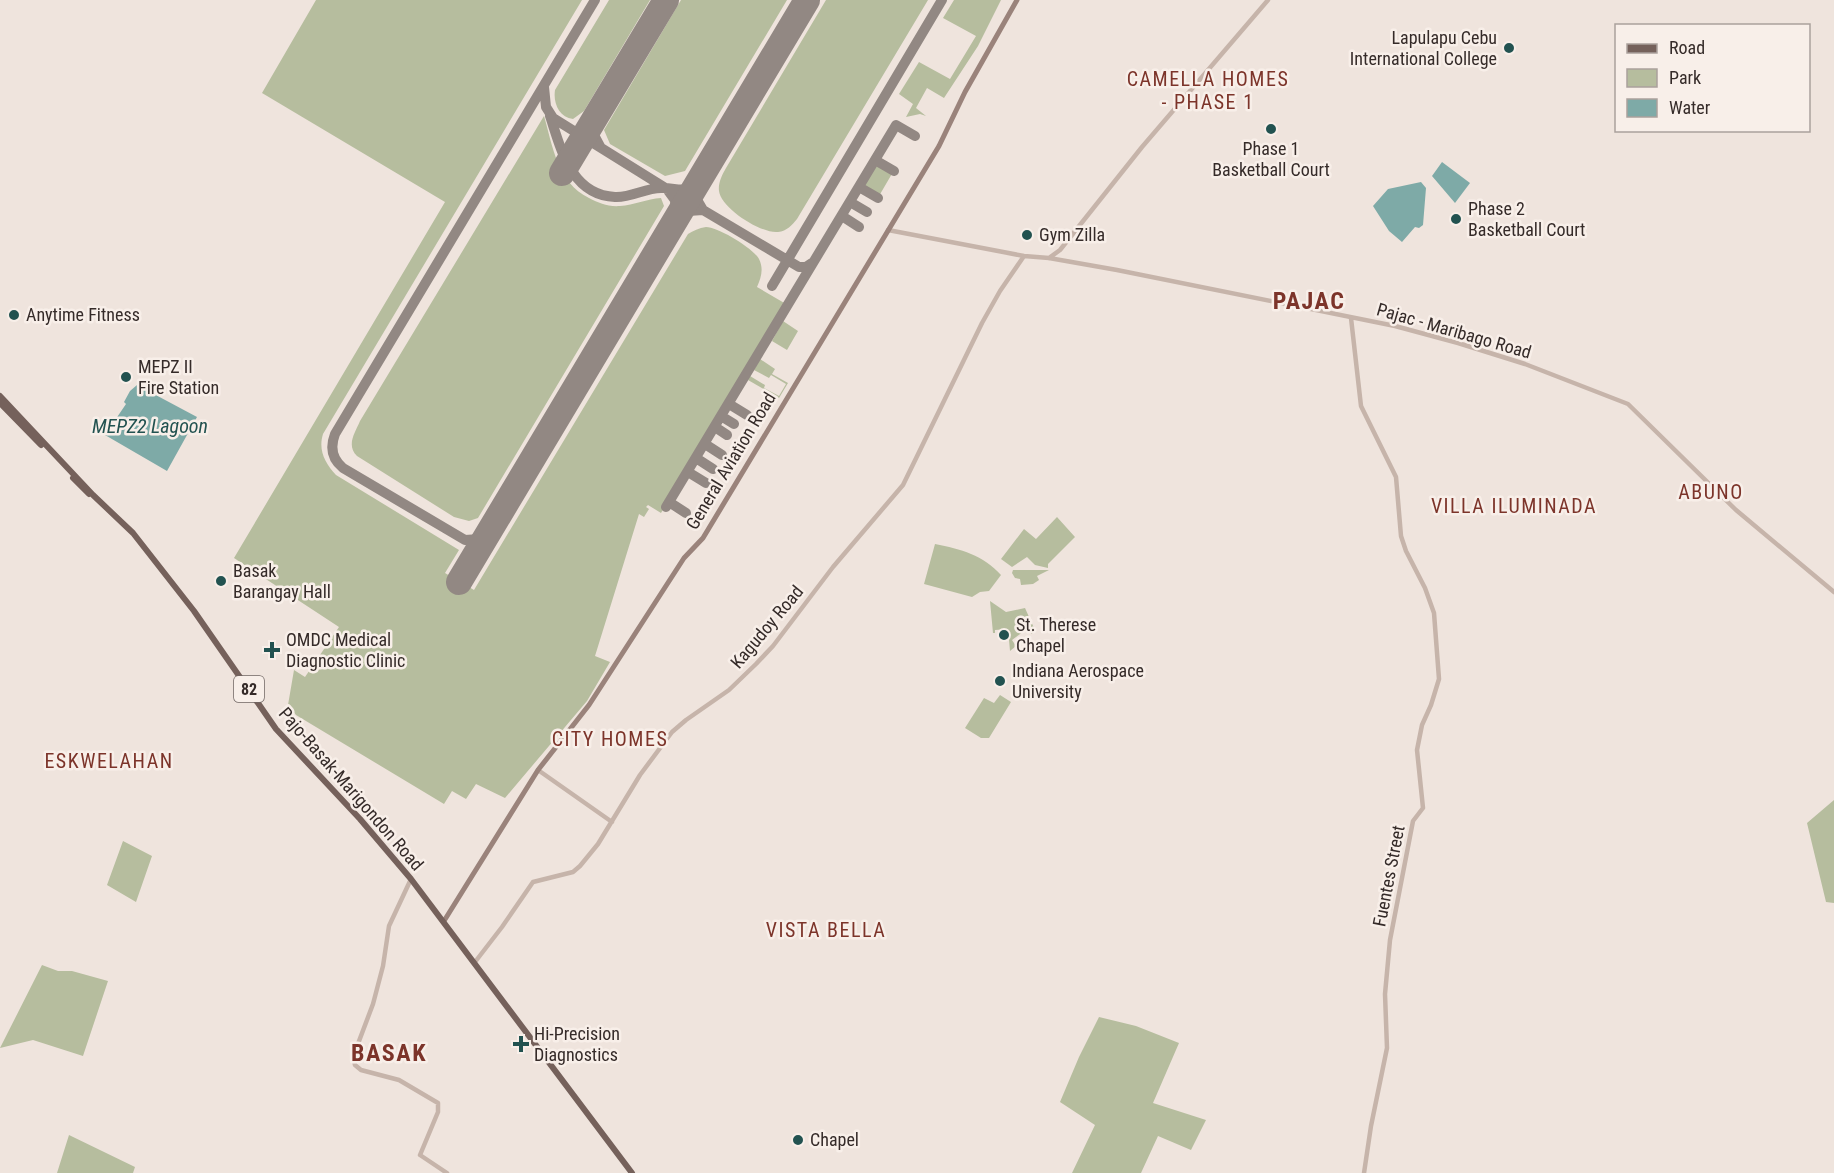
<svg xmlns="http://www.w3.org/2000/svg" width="1834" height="1173" viewBox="0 0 1834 1173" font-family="'Roboto Condensed',sans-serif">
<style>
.green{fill:#b6bd9e}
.water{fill:#7eaaa7}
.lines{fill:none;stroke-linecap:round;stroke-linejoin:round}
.taxiway{stroke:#928883;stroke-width:10}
.runway{stroke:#928883;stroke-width:26}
.tertiary{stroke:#c6b4aa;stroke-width:4.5}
.secondary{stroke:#9a837b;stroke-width:5}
.primary{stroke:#75615b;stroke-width:6}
.poi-dot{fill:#225250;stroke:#f8efe9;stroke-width:2}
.labels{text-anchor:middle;stroke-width:5;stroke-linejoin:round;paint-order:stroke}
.shield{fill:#f8efe9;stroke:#706663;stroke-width:1.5}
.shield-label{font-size:16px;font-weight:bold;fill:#352b29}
.poi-label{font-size:18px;fill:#352b29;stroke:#f8efe9;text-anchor:start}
.street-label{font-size:18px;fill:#352b29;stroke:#f8efe9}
.neighbourhood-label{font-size:20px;letter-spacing:1.5px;fill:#7c342a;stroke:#f8efe9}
.water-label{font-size:20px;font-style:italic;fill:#225250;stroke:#f8efe9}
.district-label{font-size:24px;font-weight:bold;letter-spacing:1.5px;fill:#7c342a;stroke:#f8efe9}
</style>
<rect width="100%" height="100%" fill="#efe4dd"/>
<!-- green -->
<path class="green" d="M316,0h266l-259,434c-5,16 2,29 13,41l123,75 -14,23 29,17 214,-356c5,-3 11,-6 18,-7 12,0 47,21 53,32 5,10 2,19 -2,28l29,17 -125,209 -13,-8 -2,2 3,2 -5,8 -5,-3 -44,142 15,6 -23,39 -82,97 -29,-14 -10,15 -14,-8 -8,13 -148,-89 -8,-10 6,-35 11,7 34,-50 -105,-69 211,-356 -183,-109z
M609,0h41l-66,111 -11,8c-14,-2 -20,-16 -18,-29z
M681,0h106l-102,171 -20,5 -55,-32 -6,-14z
M826,0h102l-131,219c-5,6 -10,12 -19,13 -17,2 -57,-24 -59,-41 -1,-8 3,-16 7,-23z
M954,0h47l-23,46 -34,52 -17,-10 -11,20 10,8 -6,-2 -14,3 7,-13 -14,-10 20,-32 31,17 26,-43 -33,-18z
M544,116c9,31 13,66 45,82 10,5 19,9 31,8 14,-1 27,-7 41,-8l3,8 -186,312 -9,3 -15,-4 -97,-61c-11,-11 -2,-23 3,-35z
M876,164l17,8 -14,24 -17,-9z
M783,321l15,10 -11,19 -15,-9z
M760,359l15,10 -3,5 16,9 -9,15 -31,-18 2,-4 15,9 -1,3 15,8 7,-12 -15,-9 -2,3 -15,-8z
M1057,517l18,20 -27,27v4l-13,-3 -8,-8 -15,10 -11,-8 23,-30 12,10z
M935,544c26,5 48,11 66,31l-12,16 -9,1 -8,5 -48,-13z
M1013,570h36l-12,6 2,4 -6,4 -12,1 -1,-6 -5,-1 -3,-5z
M990,601l16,11 19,-4 9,20 -2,6 -5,-5 -15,11 4,6 -6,5 -2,-22 -13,1v3h-2z
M1000,695l11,7 -22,36h-8l-16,-10 19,-30 10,5z
M1834,800v103l-8,-1 -19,-79z
M123,841l29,15 -16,46 -29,-17z
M42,965l16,6h14l36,10 -25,75 -50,-16 -33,8z
M1099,1017l37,9 43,17 -26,60 53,17 -15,30 -33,-14 -17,37h-69l23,-48 -35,-23 19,-45z
M69,1135l66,32 -2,6h-76z"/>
<!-- water -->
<path class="water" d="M1442,162l28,21 -15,20 -23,-27z
M1421,182l5,6 -3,37 -4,3 -4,-1 -13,15 -13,-11 -16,-25 15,-17z
M137,385l60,32 -30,54 -62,-36 21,-31 -2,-2 6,-11z"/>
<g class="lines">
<!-- taxiway -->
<path class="taxiway" d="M544,87l2,20 7,11 114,71 8,11 1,19
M550,116c11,33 21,79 65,81 16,1 30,-9 46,-9 16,-1 25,8 38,-8
M595,118l-2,15 8,15
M875,160l19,11
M699,180l-3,18 7,12 96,57h7l6,-4
M859,187l19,11
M850,202l17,10
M842,216l17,11
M676,219l12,-8 15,-1
M772,286l170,-286
M729,404l18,11
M721,416l13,8
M715,427l12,8
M705,444l17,11
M696,458l17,11
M688,472l18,11
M669,502l17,11
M666,507l230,-382 19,11
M487,535l-7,4 -15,1 -122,-72c-11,-9 -13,-21 -8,-34l260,-434"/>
<!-- runway -->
<path class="runway" d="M562,173l104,-173
M459,582l348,-582"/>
<!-- tertiary -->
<path class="tertiary" d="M888,230l136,26 25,2 68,12 278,56 63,17 67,21 103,40 108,106 98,82
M1049,258l11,-8 82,-103 126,-147
M1351,318l10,88 35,71 5,59 5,15 19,37 9,25 5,66 -8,26 -9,20 -5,25 6,58 -10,13 -23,119 -5,54 2,54 -16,78 -7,47
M538,770l74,52
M411,879l-22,47 -6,40 -10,38 -20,53 2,8 6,5 38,10 39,23v9l-18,43 27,18
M475,962l27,-35 31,-45 40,-10 7,-6 18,-22 42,-69 32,-43 14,-12 43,-30 27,-26 17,-18 60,-79 70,-82 79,-162 18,-32 24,-35"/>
<!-- secondary -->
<path class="secondary" d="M444,921l94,-151 51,-65 95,-147 19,-20 236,-392 26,-54 52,-92"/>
<!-- primary -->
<path class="primary" d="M0,396l93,99 40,38 61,78 82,118 84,90 51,60 221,294
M0,403l41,42
M73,478l16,16"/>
</g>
<!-- markers -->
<g class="poi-dot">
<circle cx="1509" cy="48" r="6"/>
<circle cx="1271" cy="129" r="6"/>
<circle cx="1456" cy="219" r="6"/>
<circle cx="1027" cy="235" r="6"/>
<circle cx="14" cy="315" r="6"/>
<circle cx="126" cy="377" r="6"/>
<circle cx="221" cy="581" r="6"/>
<circle cx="1004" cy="635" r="6"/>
<path d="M269 641h6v6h6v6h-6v6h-6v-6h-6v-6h6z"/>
<circle cx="1000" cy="681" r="6"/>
<path d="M518 1035h6v6h6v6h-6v6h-6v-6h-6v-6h6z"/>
<circle cx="798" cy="1140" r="6"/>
</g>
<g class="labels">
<!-- shield labels -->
<rect class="shield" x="234" y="676" width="30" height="26" rx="4.5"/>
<g class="shield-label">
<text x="249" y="695">82</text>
</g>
<!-- poi labels -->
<g class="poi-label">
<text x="1497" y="44" text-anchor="end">Lapulapu Cebu<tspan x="1497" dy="21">International College</tspan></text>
<text x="1271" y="155" text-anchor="middle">Phase 1<tspan x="1271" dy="21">Basketball Court</tspan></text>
<text x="1468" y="215">Phase 2<tspan x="1468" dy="21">Basketball Court</tspan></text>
<text x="1039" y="241">Gym Zilla</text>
<text x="26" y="321">Anytime Fitness</text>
<text x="138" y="373">MEPZ II<tspan x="138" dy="21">Fire Station</tspan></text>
<text x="233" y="577">Basak<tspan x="233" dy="21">Barangay Hall</tspan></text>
<text x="1016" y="631">St. Therese<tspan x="1016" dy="21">Chapel</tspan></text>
<text x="286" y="646">OMDC Medical<tspan x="286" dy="21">Diagnostic Clinic</tspan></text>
<text x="1012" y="677">Indiana Aerospace<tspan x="1012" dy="21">University</tspan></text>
<text x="534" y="1040">Hi-Precision<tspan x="534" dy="21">Diagnostics</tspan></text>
<text x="810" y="1146">Chapel</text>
</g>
<!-- street labels -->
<g class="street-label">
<text transform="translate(1454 331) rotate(16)" y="6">Pajac - Maribago Road</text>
<text transform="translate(731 461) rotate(-59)" y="6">General Aviation Road</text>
<text transform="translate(767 627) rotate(-50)" y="6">Kagudoy Road</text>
<text transform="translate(351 789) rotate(49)" y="6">Pajo-Basak-Marigondon Road</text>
<text transform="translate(1389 876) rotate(-79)" y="6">Fuentes Street</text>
</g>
<!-- neighbourhood labels -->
<g class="neighbourhood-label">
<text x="1208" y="86">CAMELLA HOMES<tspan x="1208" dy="23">- PHASE 1</tspan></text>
<text x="1711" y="499">ABUNO</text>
<text x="1514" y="513">VILLA ILUMINADA</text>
<text x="610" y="746">CITY HOMES</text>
<text x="109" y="768">ESKWELAHAN</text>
<text x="826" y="937">VISTA BELLA</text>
</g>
<!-- water labels -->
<g class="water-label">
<text x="150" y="433">MEPZ2 Lagoon</text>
</g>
<!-- district labels -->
<g class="district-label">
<text x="1309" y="309">PAJAC</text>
<text x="389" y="1061">BASAK</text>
</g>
</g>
<!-- legend -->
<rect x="1615" y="24" width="195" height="108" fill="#f8efe9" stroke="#aaa19c" stroke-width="1.5"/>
<rect x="1627" y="44" width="30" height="9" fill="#75615b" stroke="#aaa19c" stroke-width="1.5"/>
<text x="1669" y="54" font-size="18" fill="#352b29">Road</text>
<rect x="1627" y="69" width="30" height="18" fill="#b6bd9e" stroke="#aaa19c" stroke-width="1.5"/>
<text x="1669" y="84" font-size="18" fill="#352b29">Park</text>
<rect x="1627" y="99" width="30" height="18" fill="#7eaaa7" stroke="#aaa19c" stroke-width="1.5"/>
<text x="1669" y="114" font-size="18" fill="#352b29">Water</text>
</svg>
